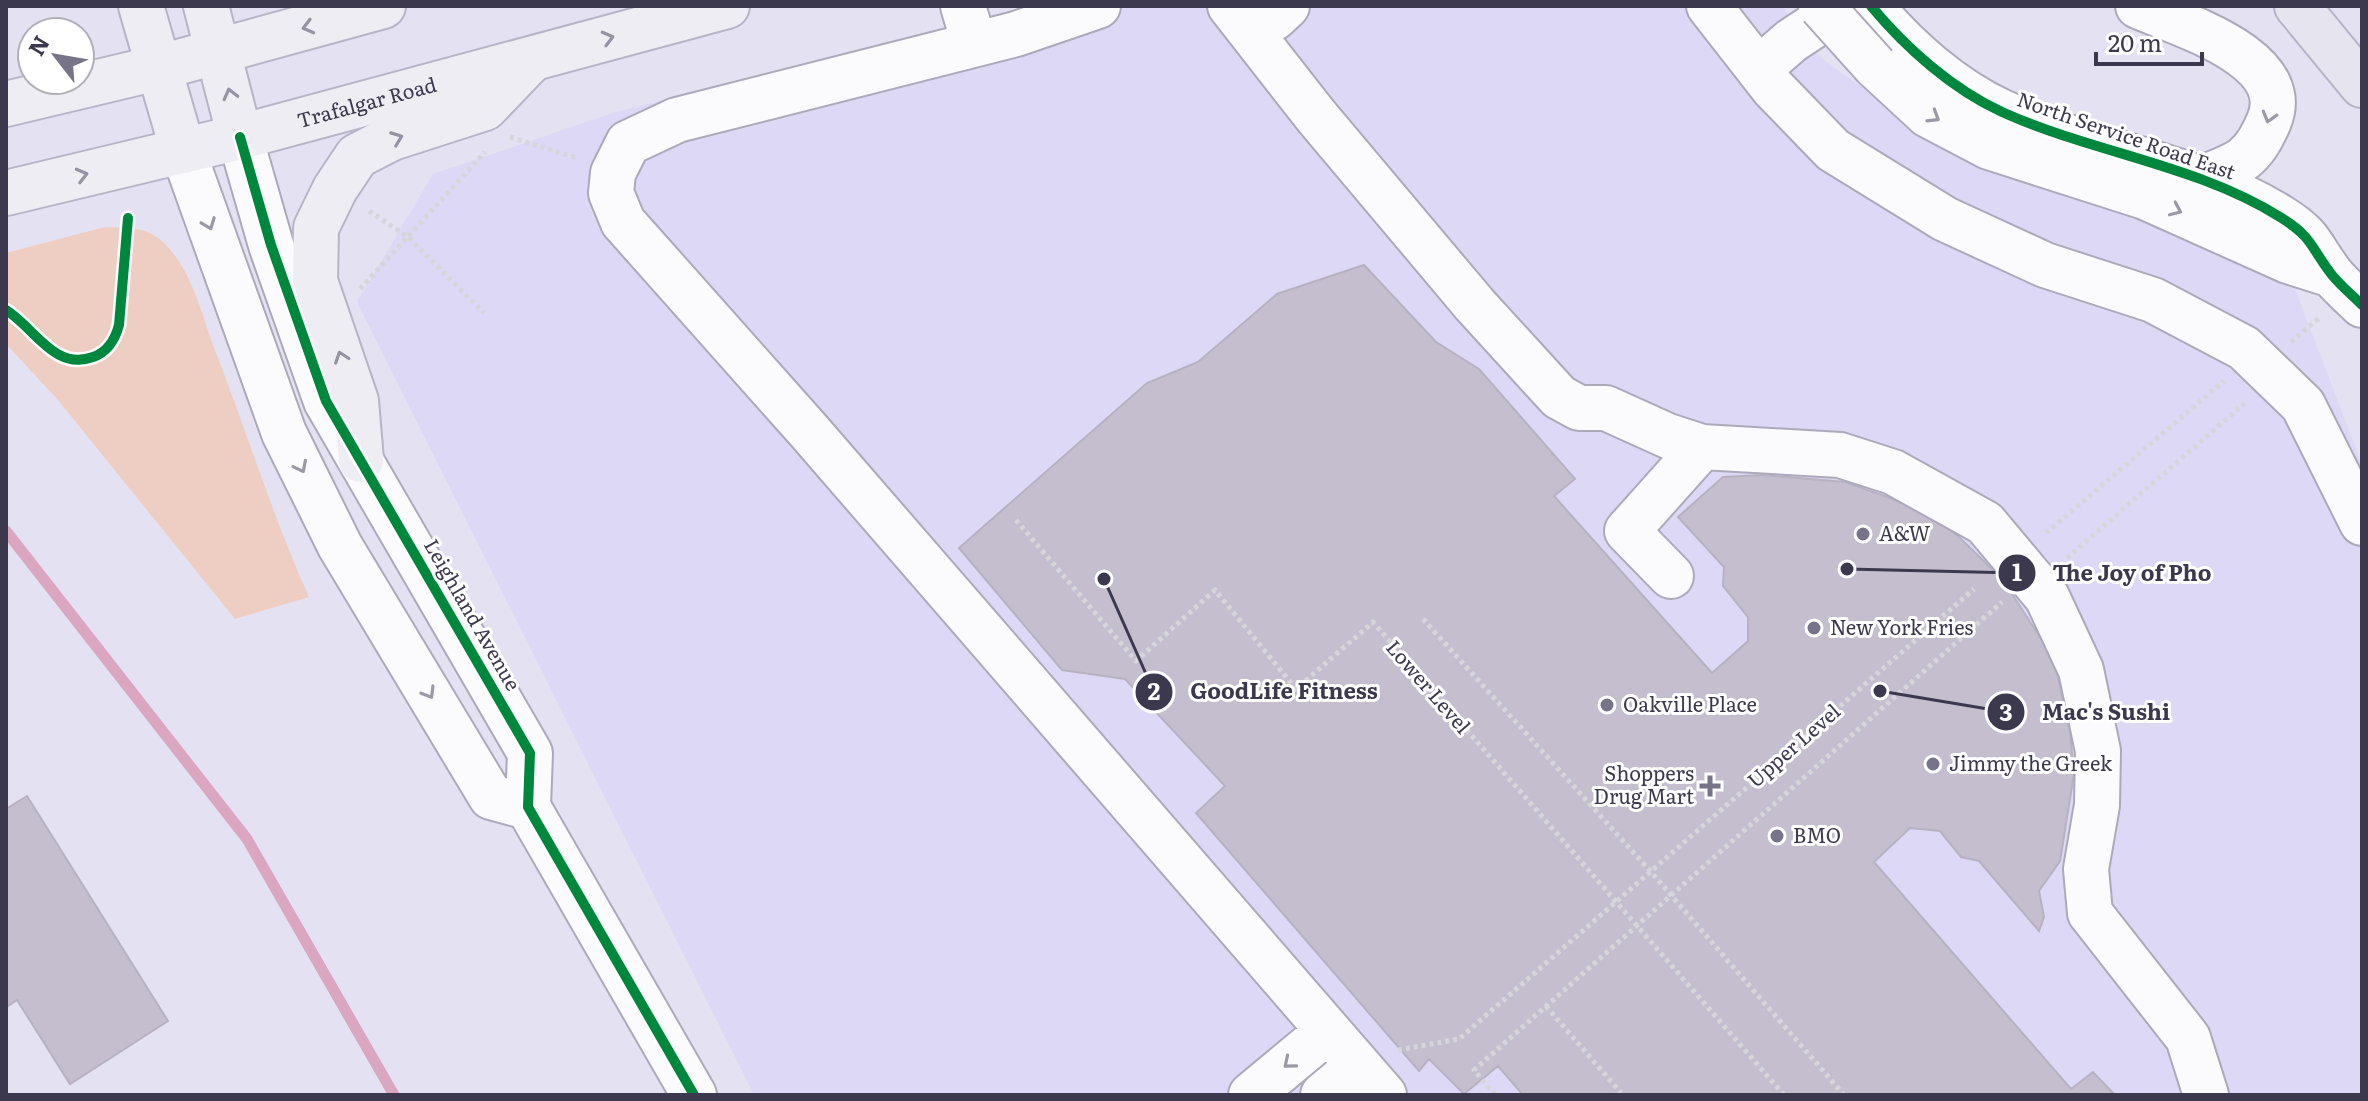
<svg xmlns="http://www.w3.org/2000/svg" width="2368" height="1101" viewBox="0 0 2368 1101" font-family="Literata,serif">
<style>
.built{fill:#ddd8f5}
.green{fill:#eecec3}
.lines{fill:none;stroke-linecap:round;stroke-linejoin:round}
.stream{stroke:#daa6c0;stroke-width:11}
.building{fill:#c5becf;stroke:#b7b1c2;stroke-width:2}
.minor-casing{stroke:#aca9ba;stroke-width:48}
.major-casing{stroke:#b8b4c6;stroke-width:48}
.highway-casing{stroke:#b8b4c6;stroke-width:48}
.path{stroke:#d6d5da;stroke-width:5;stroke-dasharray:4 4;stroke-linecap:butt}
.minor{stroke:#fbfafd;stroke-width:44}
.major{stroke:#eeedf4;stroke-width:44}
.highway{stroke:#e6e4ef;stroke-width:44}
.minor-bridge-casing{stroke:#aca9ba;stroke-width:48;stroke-linecap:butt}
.minor-bridge{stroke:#fbfafd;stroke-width:44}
.cycleway-casing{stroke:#fff;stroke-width:15}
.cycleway{stroke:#00873e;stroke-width:10}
.oneway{stroke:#9592a1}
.oneway2{stroke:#9c99a6}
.poi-dot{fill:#777388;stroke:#fff;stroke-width:3}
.labels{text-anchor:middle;stroke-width:6;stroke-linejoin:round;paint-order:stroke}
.street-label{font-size:20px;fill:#3c384e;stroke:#fff}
.poi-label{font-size:20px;fill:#3c384e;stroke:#fff;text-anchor:start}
.leader{fill:none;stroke:#3c384e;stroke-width:3}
.callout-dot{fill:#3c384e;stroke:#fff;stroke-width:3}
.mark-label{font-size:24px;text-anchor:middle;font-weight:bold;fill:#fff}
.callout-label{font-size:22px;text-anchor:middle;font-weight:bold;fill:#3c384e;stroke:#fff;stroke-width:6;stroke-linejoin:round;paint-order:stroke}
</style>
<rect width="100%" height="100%" fill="#e4e1f3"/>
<!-- built -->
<path class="built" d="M1043,6h739l39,52 143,102 323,108 75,196v631h-1608l-397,-793 76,-128 183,-62z"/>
<!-- green -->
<path class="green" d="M105,227c21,1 40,-1 57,14 29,27 38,68 51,104 33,84 59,170 96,252l-74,22 -177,-219 -52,-56v-91z"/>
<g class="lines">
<!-- stream -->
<path class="stream" d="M6,531l241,308 147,256"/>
</g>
<!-- building -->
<path class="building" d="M1364,265l72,77 43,27 96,110 -21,17 158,177 36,-32v-24l-25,-31 1,-19 -46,-50 45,-40 39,-2 83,7 67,24 44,28 47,46 51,79 16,72 4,43 -14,87 -21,30 5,26 -5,14 -60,-70 -18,-4 -21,-26 -30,-3 -36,34 197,227 22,-17 22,23h-592l-25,-29 -34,28 -35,-35 -10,12 -223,-258 29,-27 -100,-107 -63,-9 -103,-122 188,-165 51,-21 79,-68z
M27,796l141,225 -98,63 -53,-84 -9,6 -2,-4v-193z"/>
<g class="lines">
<defs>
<path id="minor" d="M963,6l11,37
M1098,6l-82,28 -339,86 -49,23 -15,30 -2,20 12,29 185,208 576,665
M1230,6l86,110 159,189 84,92 20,11h27l62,28 34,11 138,8 53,17 92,51 62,74 34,73 17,81 -1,54 -11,64 4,44 98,125 18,57
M1709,6l64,82 60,62 112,69 100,46 108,35 91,48 59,57 59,118
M1871,6c35,42 81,83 131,106 91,41 193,52 278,105 34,21 30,30 52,58 9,11 20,20 30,30
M2138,6c43,19 157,52 131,115 -16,39 -30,43 -67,57
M1274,18l13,-12
M1875,66l53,49 61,32 156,50 143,64 44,14
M1759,69l32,-28 53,-35
M240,137l31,108 55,156 204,352 -2,54 166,288
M183,151l101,282 56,113 151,251 37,10
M1671,576l-44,-45 75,-84
M1251,1095l77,-64
M1323,1095l35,-29"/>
<g id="major">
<path d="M141,6l42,145"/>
<path d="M206,6l34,131"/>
<path d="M6,104l151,-36 226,-62"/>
<path id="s1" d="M6,193l234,-56 487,-131"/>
<path d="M361,460l-5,-59 -41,-120 1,-53 19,-39 22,-33 35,-18 93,-30 46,-48"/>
</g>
<path id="highway" d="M2297,6l65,79"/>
</defs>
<!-- minor casing -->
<use href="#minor" class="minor-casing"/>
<!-- major casing -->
<use href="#major" class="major-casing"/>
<!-- highway casing -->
<use href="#highway" class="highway-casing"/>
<!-- path -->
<path class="path" d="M510,137l67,21
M369,211l39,26 76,76
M360,289l125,-137
M2291,342l29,-25
M1016,520l120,141 79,-71 81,99 77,-67 411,473
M2046,533l178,-152
M2067,558l179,-156
M1423,619l228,253 193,223
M1546,1006l75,87
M1398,1050l61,-11 515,-450
M1495,1095l-21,-25 528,-468"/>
<!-- minor -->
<use href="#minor" class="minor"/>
<!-- major -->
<use href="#major" class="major"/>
<!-- highway -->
<use href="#highway" class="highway"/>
<defs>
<path id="minor-bridge" d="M1821,6l54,60"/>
</defs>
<!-- minor-bridge casing -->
<use href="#minor-bridge" class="minor-bridge-casing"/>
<!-- minor-bridge -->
<use href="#minor-bridge" class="minor-bridge"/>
<defs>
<path id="cycleway" d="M1871,6c35,42 81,83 131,106 91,41 193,52 278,105 34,21 30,30 52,58 9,11 20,20 30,30
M240,137l31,108 55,156 204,352 -2,54 166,288
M6,310c29,18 48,61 87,47 15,-5 22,-17 26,-32l9,-107"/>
</defs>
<!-- cycleway casing -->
<use href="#cycleway" class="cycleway-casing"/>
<!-- cycleway -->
<use href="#cycleway" class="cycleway"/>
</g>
<!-- one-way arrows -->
<defs><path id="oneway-chevron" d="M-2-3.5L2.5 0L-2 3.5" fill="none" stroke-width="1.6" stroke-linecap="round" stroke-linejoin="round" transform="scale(2)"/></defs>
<g class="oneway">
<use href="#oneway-chevron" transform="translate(308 27) rotate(165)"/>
<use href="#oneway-chevron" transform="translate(608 38) rotate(-15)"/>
<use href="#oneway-chevron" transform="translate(230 94) rotate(-104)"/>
<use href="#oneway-chevron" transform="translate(397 138) rotate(-21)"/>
<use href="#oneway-chevron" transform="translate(82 175) rotate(-14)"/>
<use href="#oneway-chevron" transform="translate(341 357) rotate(-109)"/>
</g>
<g class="oneway2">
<use href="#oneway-chevron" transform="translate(1934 117) rotate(32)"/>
<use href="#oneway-chevron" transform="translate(2269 117) rotate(106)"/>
<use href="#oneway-chevron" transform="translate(2176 210) rotate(24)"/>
<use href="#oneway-chevron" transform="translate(209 224) rotate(69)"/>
<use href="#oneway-chevron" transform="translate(301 467) rotate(63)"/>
<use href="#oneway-chevron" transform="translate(429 693) rotate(59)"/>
<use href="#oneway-chevron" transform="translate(1289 1063) rotate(140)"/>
</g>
<!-- markers -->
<g class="poi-dot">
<circle cx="1863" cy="534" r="8"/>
<circle cx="1814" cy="628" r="8"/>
<circle cx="1607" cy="705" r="8"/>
<circle cx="1933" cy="764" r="8"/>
<path d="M1706 774h8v8h8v8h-8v8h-8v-8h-8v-8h8z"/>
<circle cx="1777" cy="836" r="8"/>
</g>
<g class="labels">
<!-- street labels -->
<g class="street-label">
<text dy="7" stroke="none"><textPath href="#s1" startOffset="372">Trafalgar Road</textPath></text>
<text transform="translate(2126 136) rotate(19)" y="7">North Service Road East</text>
<text transform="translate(472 615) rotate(60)" y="7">Leighland Avenue</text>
<text transform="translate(1428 687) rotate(49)" y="7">Lower Level</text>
<text transform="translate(1794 746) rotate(-41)" y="7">Upper Level</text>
</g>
<!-- poi labels -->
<g class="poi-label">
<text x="1879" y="541">A&amp;W</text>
<text x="1830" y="635">New York Fries</text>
<text x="1623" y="712">Oakville Place</text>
<text x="1949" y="771">Jimmy the Greek</text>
<text x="1694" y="781" text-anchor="end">Shoppers<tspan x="1694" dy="23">Drug Mart</tspan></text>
<text x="1793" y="843">BMO</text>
</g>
</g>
<!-- callouts -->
<path class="leader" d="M1847 569L2017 573M1104 579L1154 692M1880 691L2006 712"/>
<g class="callout-dot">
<circle cx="1847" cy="569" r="8"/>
<circle cx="1104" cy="579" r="8"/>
<circle cx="1880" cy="691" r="8"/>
<circle cx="2017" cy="573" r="20"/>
<circle cx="1154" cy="692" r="20"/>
<circle cx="2006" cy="712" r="20"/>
</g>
<g class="mark-label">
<text x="2017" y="581">1</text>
<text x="1154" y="700">2</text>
<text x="2006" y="721">3</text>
</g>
<g class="callout-label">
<text x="2132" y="581">The Joy of Pho</text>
<text x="1284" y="699">GoodLife Fitness</text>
<text x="2106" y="720">Mac's Sushi</text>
</g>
<!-- border -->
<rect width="2368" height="1101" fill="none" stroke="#3c384e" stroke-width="16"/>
<!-- north arrow -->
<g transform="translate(56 56) rotate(301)"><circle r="38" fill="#ffffff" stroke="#b1afb8" stroke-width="2"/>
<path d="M0-6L14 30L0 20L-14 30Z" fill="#777388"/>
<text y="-12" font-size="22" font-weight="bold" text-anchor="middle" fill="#3c384e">N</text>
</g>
<!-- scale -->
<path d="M2096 52v12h106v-12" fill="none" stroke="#3c384e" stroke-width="4"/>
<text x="2108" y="52" font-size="24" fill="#3c384e" stroke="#ffffff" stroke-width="6" paint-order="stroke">20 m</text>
</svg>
